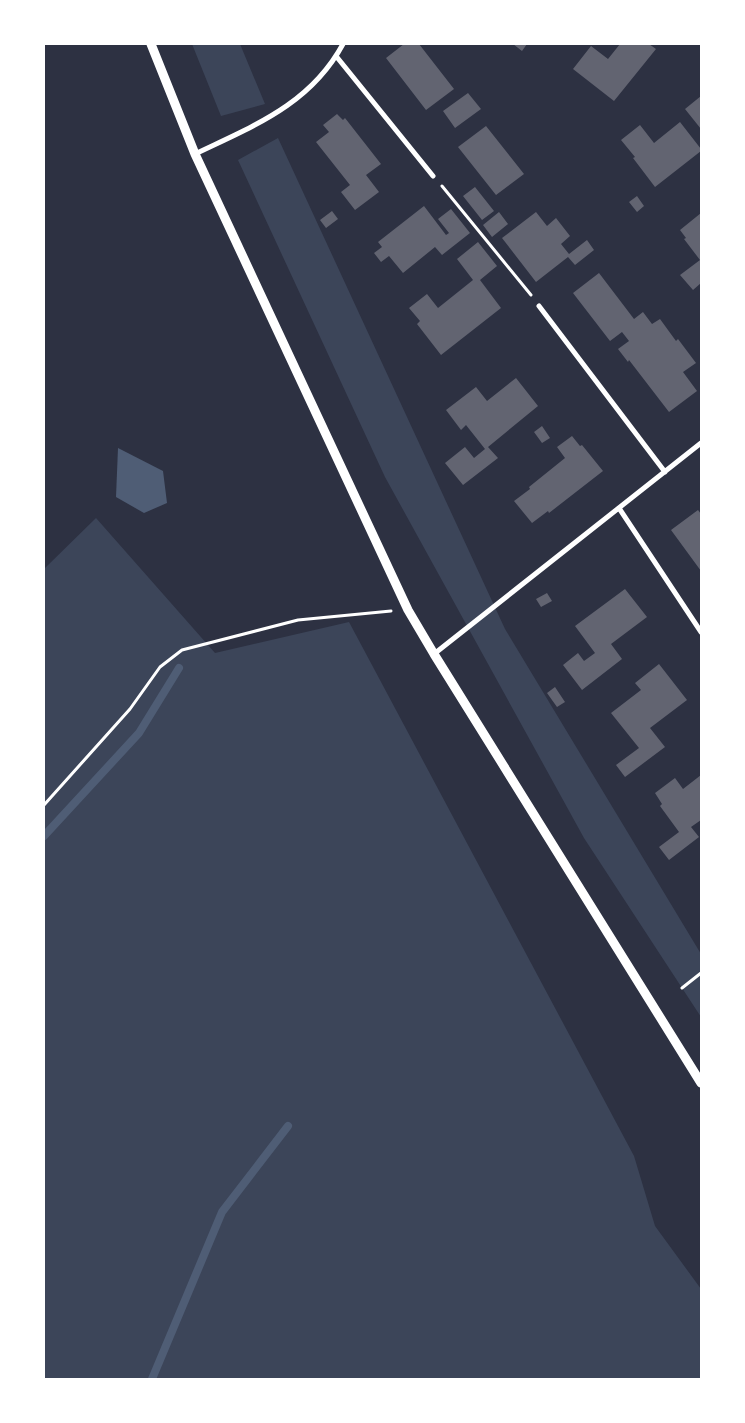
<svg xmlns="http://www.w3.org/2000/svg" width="745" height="1423" viewBox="0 0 745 1423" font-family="'Nunito Sans',sans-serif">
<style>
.green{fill:#3c4559}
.water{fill:#4f5d75}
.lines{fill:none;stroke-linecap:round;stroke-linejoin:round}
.stream{stroke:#4f5d75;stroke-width:8}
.building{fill:#626471}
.path{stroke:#fff;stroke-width:3}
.minor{stroke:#fff;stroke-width:5}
.tertiary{stroke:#fff;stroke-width:9}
</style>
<rect width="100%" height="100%" fill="#2d3142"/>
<!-- green -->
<path class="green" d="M192,44h48l25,60 -44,12z
M278,138l227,491 196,325v63l-117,-179 -199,-361 -147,-317z
M96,518l119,135 134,-31 285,534 21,70 46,63v90h-657v-810z"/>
<!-- water -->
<path class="water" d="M118,448l45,23 4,32 -23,10 -28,-16z"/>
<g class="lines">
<!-- stream -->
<path class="stream" d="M44,836l95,-103 40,-65
M152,1379l70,-167 66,-86"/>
</g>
<!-- building -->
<path class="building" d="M404,44h15l35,45 -28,21 -40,-52z
M513,44h14l-5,7z
M620,44h29l7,5 -42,52 -41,-32 18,-23 17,13z
M468,93l13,16 -26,19 -12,-17z
M701,96v33l-16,-20z
M337,114l6,6 2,-2 36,46 -15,11 13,17 -24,18 -14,-18 9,-7 -34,-43 13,-10 -6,-7z
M680,122l21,27v2l-46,36 -22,-29 2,-1 -14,-17 19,-15 14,18z
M486,126l38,48 -28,21 -38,-48z
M475,187l19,24 -12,9 -19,-24z
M637,196l7,10 -7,6 -8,-10z
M424,206l22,29 3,-2 -11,-14 13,-10 19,24 -28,22 -7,-8 -32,26 -14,-17 -8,6 -7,-9 8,-6 -4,-5z
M332,211l6,8 -12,9 -6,-8z
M499,212l9,12 -16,13 -9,-12z
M536,212l11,14 9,-8 14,18 -9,8 8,10 18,-14 7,10 -19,15 -7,-8 -32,25 -34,-44z
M701,213v70l-8,7 -13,-15 20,-15 -16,-21 2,-1 -6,-8z
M478,242l19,24 -17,14 21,28 -60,47 -24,-31 3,-3 -11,-13 18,-14 11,14 35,-28 -16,-21z
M599,273l35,46 9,-7 9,12 8,-5 16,22 2,-2 18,24 -13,9 14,19 -28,21 -40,-52 -1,2 -10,-13 11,-8 -7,-9 -12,9 -37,-48z
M516,378l22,28 -50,41 10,11 -35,27 -18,-22 20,-16 9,11 11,-9 -19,-24 -5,5 -15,-20 30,-23 11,14z
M542,426l8,12 -8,5 -8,-11z
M572,436l8,10 2,-1 21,26 -54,42 -1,-2 -16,12 -18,-22 16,-12 -1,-2 36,-29 -8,-11z
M698,510l3,4v57l-30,-41z
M625,589l22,28 -36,27 11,15 -40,31 -19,-25 15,-12 6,8 11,-8 -20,-27z
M547,593l5,8 -11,6 -5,-8z
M659,664l28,36 -37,28 15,19 -40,30 -9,-12 23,-17 -28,-35 30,-23 -6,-7z
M555,687l10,15 -8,5 -10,-14z
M701,775v45l-10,7 8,10 -30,23 -10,-13 20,-15 -19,-26 2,-2 -7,-11 20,-15 8,11z"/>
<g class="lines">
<!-- path -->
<path class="path" d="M442,186l89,109
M44,805l86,-96 30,-42 22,-17 116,-30 93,-9
M682,988l19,-15"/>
<!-- minor -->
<path class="minor" d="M336,56l97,120
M195,154c58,-28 115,-49 148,-110
M539,306l126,166
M619,508l82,124
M434,654l267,-211"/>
<!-- tertiary -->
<path class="tertiary" d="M151,44l44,110 213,456 26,44 267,429"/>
</g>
<!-- border -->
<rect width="745" height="1423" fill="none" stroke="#ffffff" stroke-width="90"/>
</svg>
